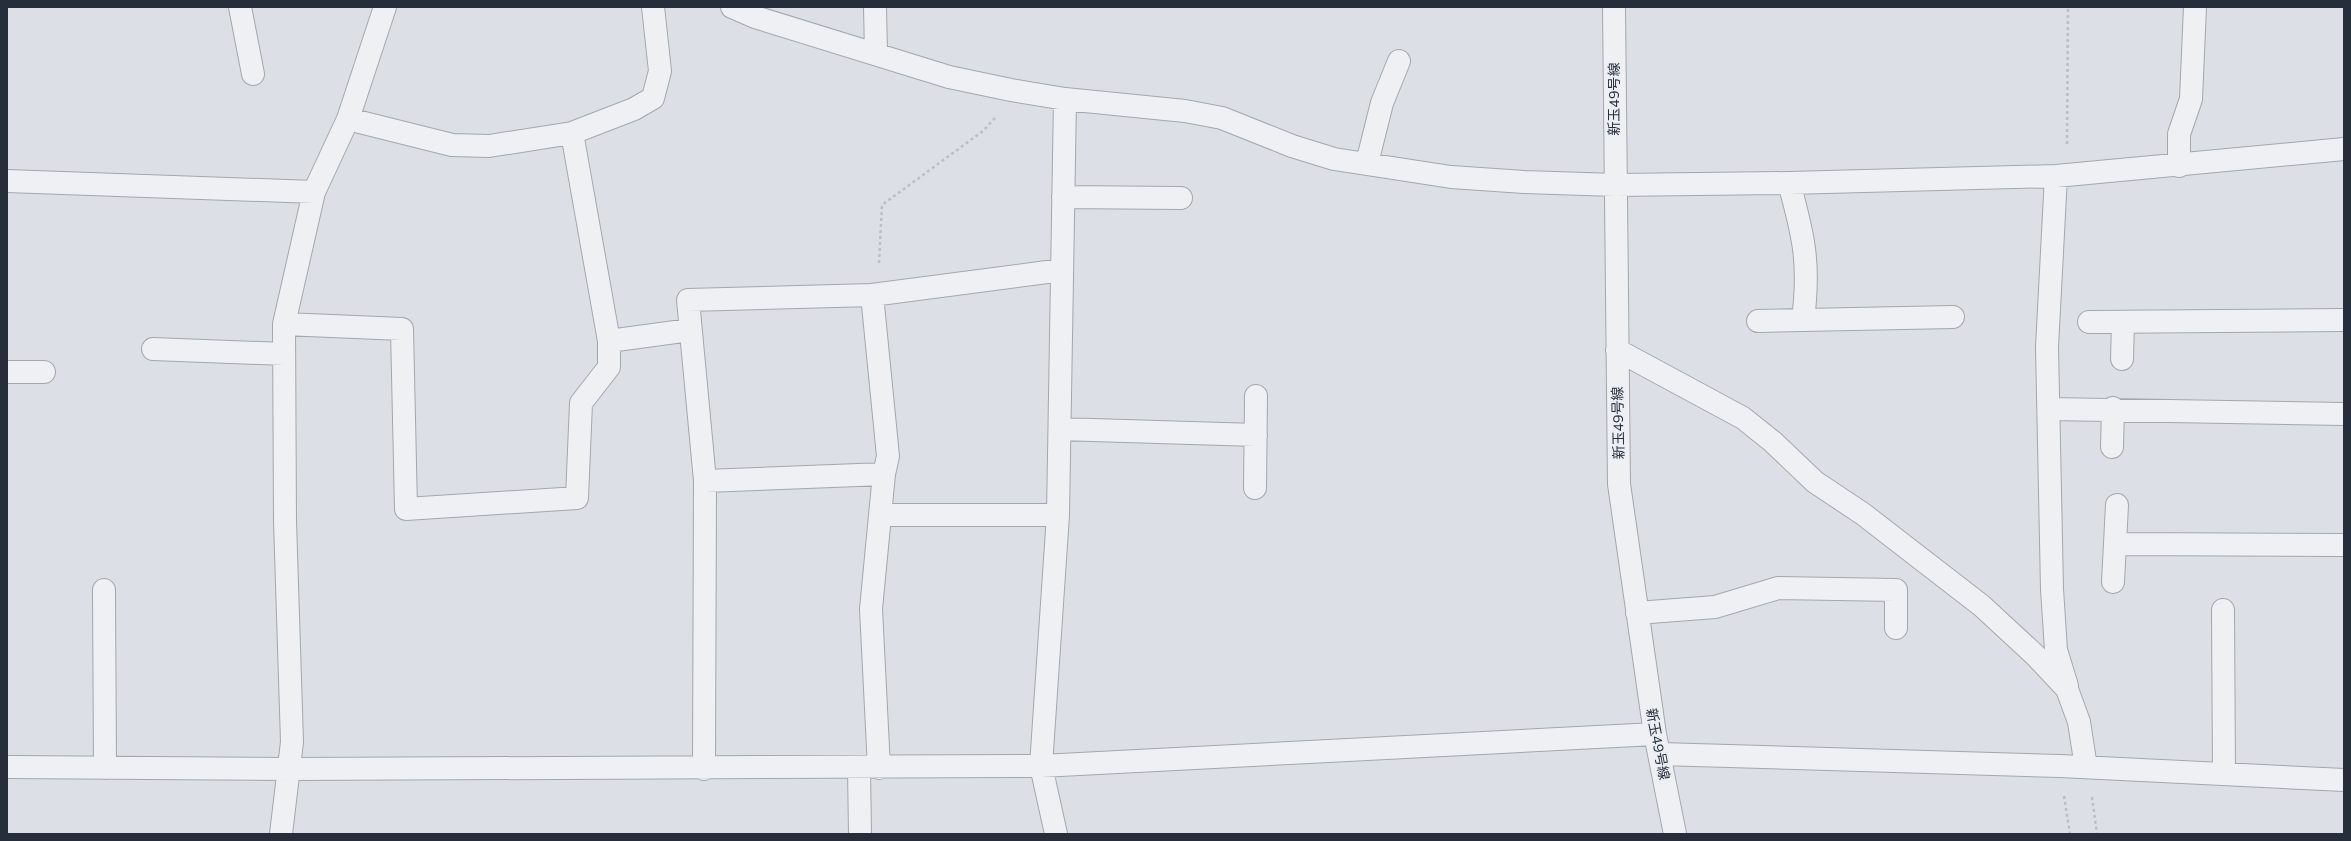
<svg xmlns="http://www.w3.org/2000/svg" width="2351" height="841" viewBox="0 0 2351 841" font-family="Commissioner,'Noto Sans JP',sans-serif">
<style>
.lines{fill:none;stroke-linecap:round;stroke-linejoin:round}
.minor-casing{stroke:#a2a7af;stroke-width:24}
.path{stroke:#bbbec4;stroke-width:2.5;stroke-dasharray:3 3;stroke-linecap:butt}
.minor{stroke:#eff0f4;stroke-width:22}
.labels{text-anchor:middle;stroke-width:3.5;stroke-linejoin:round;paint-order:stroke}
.street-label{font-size:14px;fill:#272e3b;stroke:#ebeff4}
</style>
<rect width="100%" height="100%" fill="#dce0e6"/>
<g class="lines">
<defs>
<path id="minor" d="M240,7l13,67
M732,7l23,10 194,60 62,13 54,9 120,12 37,7 70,28 42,13 117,18 73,5 91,3 174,-2 267,-7 288,-27
M875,7l1,46
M1614,7l5,477 36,250 20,100
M348,119l104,26 37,1 83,-13 62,-24 19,-11 7,-27 -7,-64
M1367,163l15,-60 17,-42
M2179,166v-32l12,-35 4,-92
M2056,176l-9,171 2,96 3,146 4,61 11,36
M7,181l307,11
M1789,183c15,54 21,81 14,137
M1063,197l118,1
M872,295l190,-25
M1758,321l195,-4
M2089,322l255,-2
M284,324l118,5 4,180 171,-11 4,-95 28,-36v-26l-37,-208
M609,341l81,-11
M153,349l131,5
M1617,350l126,68 30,24 42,40 48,32 119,92 54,50 31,33 12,33 7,45
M2122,359l1,-37
M7,372h37
M2049,409l295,5
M1060,429l196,6
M2112,447l1,-39
M705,481l179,-7
M1255,488l1,-92
M880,515h178
M2115,544l229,1
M2113,582l4,-77
M104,590l1,178
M2223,610l1,163
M1637,613l78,-6 63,-19 118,2v38
M1660,754l400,12 284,14
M7,767l282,2 752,-3 614,-32
M859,768l1,66
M704,769l1,-288 -17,-181 184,-5 16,161 -4,18 -13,135 8,159
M281,834l11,-92 -7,-221 -1,-197 30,-132 34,-73 37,-112
M1056,834l-15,-68 17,-251 7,-416"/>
</defs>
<!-- minor casing -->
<use href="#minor" class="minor-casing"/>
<!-- path -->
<path class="path" d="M2067,144l1,-137
M879,263l3,-58 101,-74 12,-13
M2064,796l6,38
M2092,797l5,37"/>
<!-- minor -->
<use href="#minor" class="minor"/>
</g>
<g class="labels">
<!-- street labels -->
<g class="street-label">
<text transform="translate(1614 99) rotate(-90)" y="5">新玉49号線</text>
<text transform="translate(1618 423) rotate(-91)" y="5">新玉49号線</text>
<text transform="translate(1658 744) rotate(79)" y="5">新玉49号線</text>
</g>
</g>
<!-- border -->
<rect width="2351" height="841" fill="none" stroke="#272e3b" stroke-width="16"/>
</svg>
